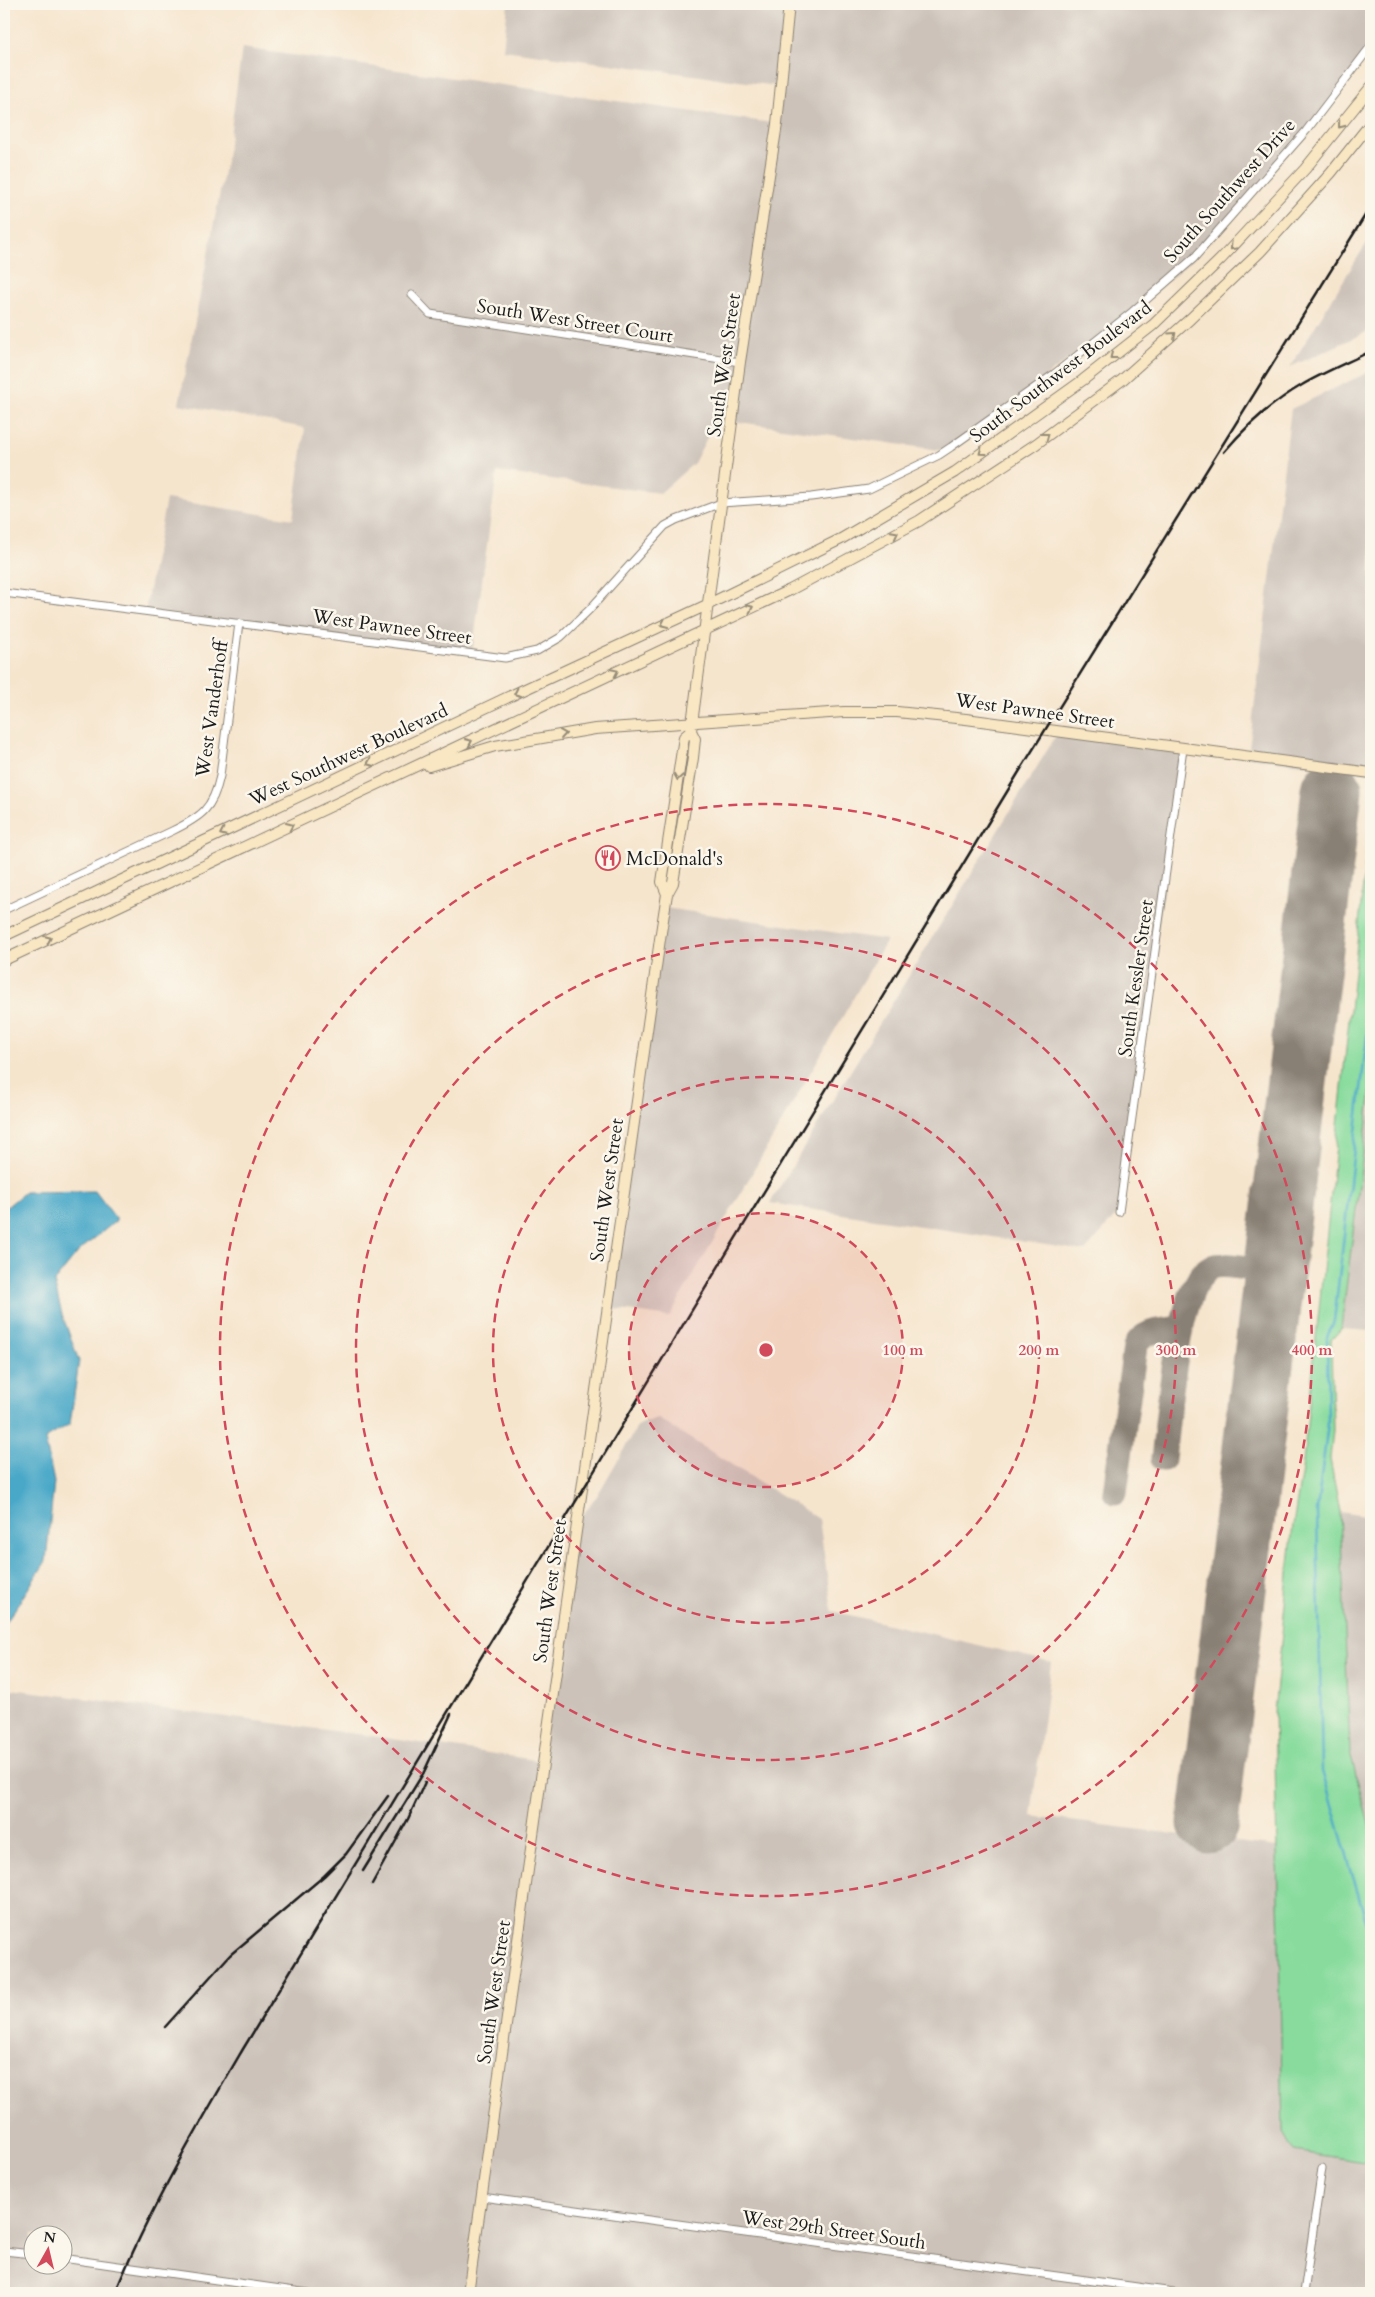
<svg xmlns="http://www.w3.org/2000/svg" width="1375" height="2297" viewBox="0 0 1375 2297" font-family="Cardo,serif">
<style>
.industrial{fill:#ccc2b9;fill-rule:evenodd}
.green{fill:#88db9d;stroke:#527c5c}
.water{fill:#49a8c8;stroke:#326272}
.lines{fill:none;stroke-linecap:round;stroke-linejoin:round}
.stream{stroke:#49a8c8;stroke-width:2.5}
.taxiway{stroke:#898074;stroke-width:25}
.runway{stroke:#898074;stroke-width:61}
.street-casing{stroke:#898074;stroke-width:9}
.secondary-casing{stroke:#898074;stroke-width:12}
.street{stroke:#fff;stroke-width:7}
.secondary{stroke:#f9e7c3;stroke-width:10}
.rail{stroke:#1c1c1c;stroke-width:2.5}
.oneway{stroke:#968c78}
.ring{fill:none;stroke:#d1495b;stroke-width:2.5;stroke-dasharray:9 6}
.labels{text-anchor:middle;stroke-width:5;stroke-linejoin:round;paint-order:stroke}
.street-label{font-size:19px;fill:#1c1c1c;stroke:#fbf7ec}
.poi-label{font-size:19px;fill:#1c1c1c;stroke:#fbf7ec;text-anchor:start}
.centre{fill:#d1495b;stroke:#fbf7ec;stroke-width:2.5}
.ring-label{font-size:15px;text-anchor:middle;font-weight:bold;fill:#d1495b;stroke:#fbf7ec;stroke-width:5;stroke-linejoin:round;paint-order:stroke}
</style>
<rect width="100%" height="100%" fill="#fbf7ec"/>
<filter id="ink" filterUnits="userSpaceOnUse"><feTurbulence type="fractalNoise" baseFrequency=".02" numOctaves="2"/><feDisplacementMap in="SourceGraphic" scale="10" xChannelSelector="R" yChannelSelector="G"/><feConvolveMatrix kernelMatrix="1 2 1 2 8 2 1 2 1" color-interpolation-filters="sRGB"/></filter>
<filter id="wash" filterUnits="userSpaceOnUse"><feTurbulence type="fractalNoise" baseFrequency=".0096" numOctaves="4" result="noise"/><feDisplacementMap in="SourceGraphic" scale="20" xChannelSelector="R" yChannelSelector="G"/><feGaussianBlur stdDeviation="1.12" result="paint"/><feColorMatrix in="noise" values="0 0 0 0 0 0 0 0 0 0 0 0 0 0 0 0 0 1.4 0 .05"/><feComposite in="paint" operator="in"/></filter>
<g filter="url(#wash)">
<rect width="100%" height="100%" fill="#f6e5cd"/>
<!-- industrial -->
<path class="industrial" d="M508,4h863v41l-65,86 -112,127 -58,51 -190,142 -214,-30 6,-44 -44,86 -34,30 -163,-21 -25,182 -327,-43 21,-112 127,20 12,-91 -126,-24 49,-253 14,-103 530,75 5,-37 -274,-36z
M1371,236v94l-81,37z
M1371,371v402l-123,-16 43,-348z
M1059,731l124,17 -64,464 -34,39 -315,-48z
M665,908l222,32 -218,377 -62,-9z
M1371,1088v243l-30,-2z
M657,1418l162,101 13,92 219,51 -20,154 246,31 6,285 11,19 77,12v130h-1367v-605l375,49 163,24 34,-237 21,-28 41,-71zM32,2234h30v30h-30z
M1340,1512l31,5v314l-21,-79z"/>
<!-- green -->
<path class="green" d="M1371,808v281l-30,240 -10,11 2,90 -3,29 10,53 10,240 21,79v332l-77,-12 -11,-19 -9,-420 19,-187 10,-62z"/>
<!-- water -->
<path class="water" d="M95,1191l22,29 -38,31 -25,31 8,32 17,47 -9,63 -25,15 9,43 -8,79 -42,65v-417l21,-17z"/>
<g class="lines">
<!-- stream -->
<path class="stream" d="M1371,1002l-37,319 -7,16 1,86 -11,87 5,261 49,167"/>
<!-- taxiway -->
<path class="taxiway" d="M1163,1459c5,-38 14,-172 46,-191 13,-7 49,3 65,5
M1115,1492l20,-145c8,-18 28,-16 45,-19"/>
<!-- runway -->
<path class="runway" d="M1208,1823l124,-1033"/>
</g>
</g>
<g filter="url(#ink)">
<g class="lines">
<defs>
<path id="street" d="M412,295l18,19 310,48
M4,593l501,65 32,-7 24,-14 28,-27 76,-84 11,-6 45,-17 90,-6 58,-8 70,-34 12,-8 103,-73 78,-62 62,-54 112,-127 65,-85
M4,910l168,-79c29,-14 41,-22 48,-55l19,-153
M1119,1212l64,-464
M482,2197l699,96
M4,2251l28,3
M62,2258l247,35
M1304,2293l18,-125"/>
<path id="secondary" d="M429,766l66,-20 100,-17 249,-17h53l69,7 405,54
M667,894l-5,-12 22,-145 7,-6 49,-369 37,-238 12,-120
M4,936l517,-245 188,-87 132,-65 114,-67 128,-92 70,-55 68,-66 84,-90 66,-82
M4,960l786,-370 129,-69 117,-77 86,-64 68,-61 70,-67 71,-79 40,-50
M468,2293l192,-1354 7,-45 6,-11 20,-125 2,-19 -4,-8"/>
</defs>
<!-- street casing -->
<use href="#street" class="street-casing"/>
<!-- secondary casing -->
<use href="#secondary" class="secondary-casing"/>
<!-- street -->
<use href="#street" class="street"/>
<!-- secondary -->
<use href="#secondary" class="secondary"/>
<!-- rail -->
<path class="rail" d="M1224,452c22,-26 49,-50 78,-67 22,-13 47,-23 69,-34
M363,1871l61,-99 27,-58
M372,1884l36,-65 17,-37
M165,2027l65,-72 94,-79 22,-22 42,-58
M115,2293c35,-85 82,-165 128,-244l776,-1277 352,-566"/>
</g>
<!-- one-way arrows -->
<defs><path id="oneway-chevron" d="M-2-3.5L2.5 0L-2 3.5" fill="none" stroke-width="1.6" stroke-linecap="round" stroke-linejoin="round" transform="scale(1.25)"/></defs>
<g class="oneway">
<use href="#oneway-chevron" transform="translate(1341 125) rotate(129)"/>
<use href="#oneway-chevron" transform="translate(1233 247) rotate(133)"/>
<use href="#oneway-chevron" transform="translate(1173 335) rotate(-42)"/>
<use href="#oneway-chevron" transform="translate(1113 356) rotate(142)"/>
<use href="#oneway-chevron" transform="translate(1046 436) rotate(-37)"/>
<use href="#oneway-chevron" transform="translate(982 452) rotate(144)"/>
<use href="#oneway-chevron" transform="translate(895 534) rotate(-28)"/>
<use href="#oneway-chevron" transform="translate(750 608) rotate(-24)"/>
<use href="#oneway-chevron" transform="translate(664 624) rotate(155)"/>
<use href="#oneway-chevron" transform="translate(615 672) rotate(-26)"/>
<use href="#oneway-chevron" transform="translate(517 693) rotate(155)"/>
<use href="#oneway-chevron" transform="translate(563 734) rotate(-9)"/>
<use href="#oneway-chevron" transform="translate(469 742) rotate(-25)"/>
<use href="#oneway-chevron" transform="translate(370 763) rotate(155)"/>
<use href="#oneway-chevron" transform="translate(678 777) rotate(99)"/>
<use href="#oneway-chevron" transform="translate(290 826) rotate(-25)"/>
<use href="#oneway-chevron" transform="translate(223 833) rotate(155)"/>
<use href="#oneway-chevron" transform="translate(48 939) rotate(-25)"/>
</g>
</g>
<!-- distance rings -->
<circle cx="766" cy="1350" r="137" fill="#d1495b" fill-opacity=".12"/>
<g class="ring">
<circle cx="766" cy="1350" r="137"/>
<circle cx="766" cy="1350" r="273"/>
<circle cx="766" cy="1350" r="410"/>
<circle cx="766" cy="1350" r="546"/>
</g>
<!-- icons -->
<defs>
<symbol id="restaurant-ring" viewBox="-11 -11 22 22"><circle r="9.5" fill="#fbf7ec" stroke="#d1495b" stroke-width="1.5"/><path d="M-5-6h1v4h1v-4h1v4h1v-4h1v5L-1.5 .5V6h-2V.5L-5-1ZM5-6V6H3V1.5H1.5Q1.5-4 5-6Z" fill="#d1495b"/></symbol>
</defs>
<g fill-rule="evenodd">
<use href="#restaurant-ring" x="594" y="844" width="28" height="28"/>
</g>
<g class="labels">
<!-- street labels -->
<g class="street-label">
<text transform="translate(1229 190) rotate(-48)" y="7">South Southwest Drive</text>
<text transform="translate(575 320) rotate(9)" y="7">South West Street Court</text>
<text transform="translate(723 365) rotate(-82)" y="7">South West Street</text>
<text transform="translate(1060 371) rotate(-37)" y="7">South Southwest Boulevard</text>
<text transform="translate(392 626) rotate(8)" y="7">West Pawnee Street</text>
<text transform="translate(211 709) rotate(-82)" y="7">West Vanderhoff</text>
<text transform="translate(1035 710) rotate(8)" y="7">West Pawnee Street</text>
<text transform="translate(348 754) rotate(-25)" y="7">West Southwest Boulevard</text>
<text transform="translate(1135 978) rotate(-82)" y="7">South Kessler Street</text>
<text transform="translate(606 1190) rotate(-82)" y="7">South West Street</text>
<text transform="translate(549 1591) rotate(-82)" y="7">South West Street</text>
<text transform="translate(493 1992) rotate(-82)" y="7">South West Street</text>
<text transform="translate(834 2229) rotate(8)" y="7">West 29th Street South</text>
</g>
<!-- poi labels -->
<g class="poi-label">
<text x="626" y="865">McDonald's</text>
</g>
</g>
<circle cx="766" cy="1350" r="8" class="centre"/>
<g class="ring-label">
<text x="903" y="1355">100 m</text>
<text x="1039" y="1355">200 m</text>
<text x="1176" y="1355">300 m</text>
<text x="1312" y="1355">400 m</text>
</g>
<!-- margin -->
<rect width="1375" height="2297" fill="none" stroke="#fbf7ec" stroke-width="20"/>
<!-- north arrow -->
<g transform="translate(48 2250) rotate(8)"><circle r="24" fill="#fbf7ec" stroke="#a29f99"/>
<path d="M0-4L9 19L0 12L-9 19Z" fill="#d1495b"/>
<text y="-8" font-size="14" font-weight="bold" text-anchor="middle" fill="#1c1c1c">N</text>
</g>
</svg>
